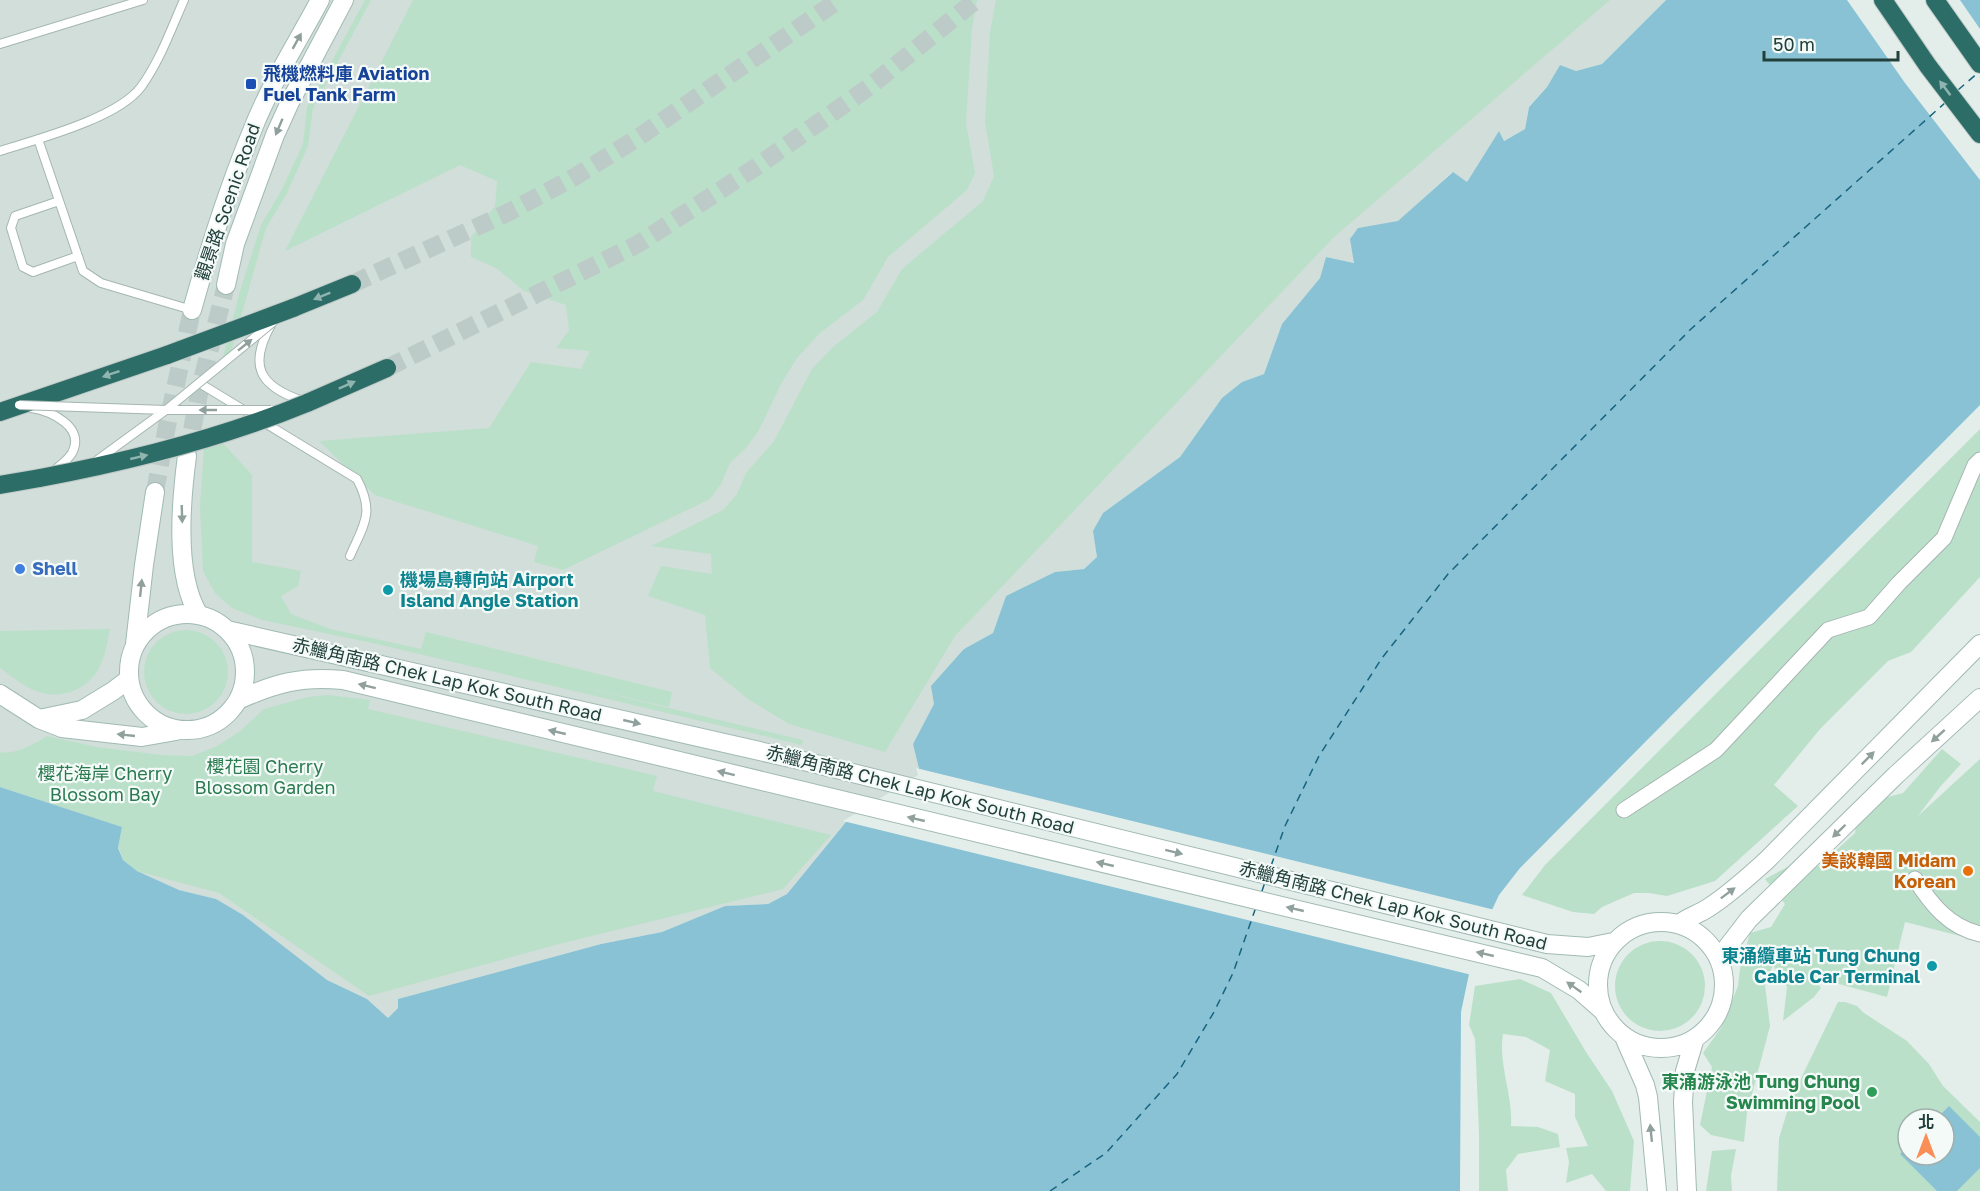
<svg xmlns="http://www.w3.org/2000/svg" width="1980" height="1191" viewBox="0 0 1980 1191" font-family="'Golos Text','Noto Sans TC',sans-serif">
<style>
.built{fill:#d1ded9}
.green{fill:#bbe0c9;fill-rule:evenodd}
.water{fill:#89c2d5}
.pier{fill:#e3eeea}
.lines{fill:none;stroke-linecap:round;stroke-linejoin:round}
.ferry{stroke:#186480;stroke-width:1.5;stroke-dasharray:8 6;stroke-linecap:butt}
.secondary-tunnel{stroke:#bccbc7;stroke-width:18;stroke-dasharray:18 9;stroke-linecap:butt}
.highway-tunnel{stroke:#bccbc7;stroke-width:18;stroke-dasharray:18 9;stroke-linecap:butt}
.lane-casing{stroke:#a5b6b2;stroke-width:10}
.street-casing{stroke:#a5b6b2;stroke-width:17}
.secondary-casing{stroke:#a1bab4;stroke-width:20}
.highway-casing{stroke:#c1cac8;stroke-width:20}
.lane{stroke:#fff;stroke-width:8}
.street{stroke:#fff;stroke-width:15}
.secondary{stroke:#fff;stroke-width:18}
.highway{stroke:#2c6e67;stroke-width:18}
.lane-bridge-casing{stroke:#a5b6b2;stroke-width:10;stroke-linecap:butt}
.highway-bridge-casing{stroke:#c1cac8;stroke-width:20;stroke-linecap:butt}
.lane-bridge{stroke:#fff;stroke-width:8}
.highway-bridge{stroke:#2c6e67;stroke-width:18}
.oneway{fill:#90a09d}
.oneway2{fill:#90b4b0}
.transit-dot{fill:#1a4fb4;stroke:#f4faf8;stroke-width:2}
.shop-dot{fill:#3f7fe0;stroke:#f4faf8;stroke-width:2}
.culture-dot{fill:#0f9aa8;stroke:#f4faf8;stroke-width:2}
.food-dot{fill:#e8710a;stroke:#f4faf8;stroke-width:2}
.leisure-dot{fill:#2e9e5b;stroke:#f4faf8;stroke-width:2}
.labels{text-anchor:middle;stroke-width:4.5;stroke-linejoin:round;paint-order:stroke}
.transit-label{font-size:18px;font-weight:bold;fill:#164399;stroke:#f4faf8;text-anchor:start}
.street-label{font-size:18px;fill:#22403b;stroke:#f4faf8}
.shop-label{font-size:18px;font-weight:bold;fill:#366cbe;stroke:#f4faf8;text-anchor:start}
.culture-label{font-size:18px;font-weight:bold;fill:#0d838f;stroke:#f4faf8;text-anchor:start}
.park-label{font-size:18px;fill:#2a7a50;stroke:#f4faf8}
.food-label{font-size:18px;font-weight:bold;fill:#c56008;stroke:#f4faf8;text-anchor:end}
.leisure-label{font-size:18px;font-weight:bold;fill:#27864d;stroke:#f4faf8;text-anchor:end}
</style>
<rect width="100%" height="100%" fill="#e3eeea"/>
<!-- built -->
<path class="built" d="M0,0h1666l-64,64 -26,7 -16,-6 -13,22 -18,19 -4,23 -22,12 -4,-10 -32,51 -15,-10 -54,50 -40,6 -3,35 -29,-6 -6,21 -38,46 -18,50 -22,8 -20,16 -42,59 -77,56 -9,18 3,26 -13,12 -29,3 -49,24 -13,37 -29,16 -51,95 8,33 -75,45 -59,72 -19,10 -43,2 -63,26 -61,12 -203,55v9l-10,10 -21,-19 -40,-19 -111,-81 -37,-9 -42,-19 -15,-44 -122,-40z"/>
<!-- green -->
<path class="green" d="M365,0h6l-58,108 -5,38 -22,49 -20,33 -40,142 -6,-1 20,-78 21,-66 20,-34 22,-47 4,-37z
M413,0h564l-5,29 -6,94 9,50 -8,17 -79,67 -25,43 -43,33 -23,25 -16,26 -23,48 -13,17 -15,14 -9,21 -11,15 -147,71 -29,-8 4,-16 -163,-51 -56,-54 170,-13 42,-66 50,7 9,-18 -34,-3 13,-18 -3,-25 -42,-14 -28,-23 -25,-11v-20l24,-31 2,-25 -37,-16 -175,86z
M996,0h614l-276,237 -379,399 -70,116 -96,-28 -41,-25 -38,-31 -5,-53 -57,-19 13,-30 51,8 -1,-20 -60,-8 72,-36 14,-16 9,-21 28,-32 38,-72 21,-22 44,-35 25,-43 81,-68 11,-25 -9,-54 5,-90z
M1980,429v148l-69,75 -23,9 -67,67 -47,57 24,21 -83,75 -48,15 -18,-3h-15l-32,14 -8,7 -21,-2 -51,-17 23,-30z
M205,433l17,9 30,33v87l49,9 -3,15 -17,10 10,18 39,15 91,20 5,-17 246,60 -3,15 -88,-20 222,53 -1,5 -425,-101 -115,-24 -30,-12 -17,-15 -12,-22 -3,-65z
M110,629c-3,14 -5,29 -12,41 -12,21 -40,30 -62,21 -13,-5 -25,-15 -36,-23v-37z
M144 672a42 42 0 1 1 84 0a42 42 0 1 1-84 0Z
M328,695l42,5 -2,9 289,67 -4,15 178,44 -48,54 -224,55 -190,52 -150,-103 -82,-22 -14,-11 -5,-13 4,-20 -122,-40v-35c15,3 35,-8 47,-16l50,11 64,8 31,1 25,-10 22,-14 25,-23 44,-12z
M1942,749l19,15 -21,23 -22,29 62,-57v182l-75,-19 -18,75 -74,-20 8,11 -7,9 -31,24 4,-34 -14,-22 -8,20 5,41 -23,87 -3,29 -33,-7 -11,-10 12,-58 -9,-14 18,-25 17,-42 2,-17 10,-36 21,-6 14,-23 -20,-25 26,-14 28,1 36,-33 3,-28 45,-12z
M1615 986a45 45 0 1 1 90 0a45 45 0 1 1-90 0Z
M1520,979l31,14 35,59 26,39 22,50 -4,50h-24l-14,-17 -26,9 3,-21 -3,-14 22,-2 -13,-29v-23l-30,-13 5,-31 -24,-13 -23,-3c-5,31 10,60 8,92l27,1 20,7 2,13 -42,7 -12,16 2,21h-29v-58l-4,-94 -6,-14 6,-39z
M1838,1002h7l12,4 7,7 43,28 22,23 14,22 37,36v69h-203l2,-53 12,-39zM1908,1119h36v36h-36z
M1736,1149l-5,27 1,15h-26l6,-40z"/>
<!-- water -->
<path class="water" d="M1666,0h314v405l-460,463 -21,27 -7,15 -23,64 -8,38 -1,179h-1460v-404l122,40 -4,21 5,12 14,11 42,19 37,9 27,16 84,65 40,19 21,19 10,-10v-9l203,-55 61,-12 63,-26 43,-2 19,-10 59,-72 75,-45 -8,-33 21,-40 -3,-18 33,-37 29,-16 13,-37 49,-24 29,-3 13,-12 -4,-26 10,-18 77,-56 42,-59 20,-16 22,-8 18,-50 38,-46 6,-21 28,6 -4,-24 8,-11 40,-7 55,-49 14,10 32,-51 5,10 21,-12 4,-22 18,-20 13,-22 16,6 26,-7z
M1949,1106l31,31v31l-23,23h-20l-37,-37 8,-8v9h36v-36h-8z"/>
<!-- pier -->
<path class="pier" d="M1847,0h113l20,29v151l-75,-97z
M916,768l579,142 -23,65 -629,-154 75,-46z"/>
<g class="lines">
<!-- ferry -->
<path class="ferry" d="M1958,90l21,-18
M1271,866l14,-40 34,-70 63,-98 66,-84 243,-245 255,-227
M1262,891l3,-9
M1050,1191l56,-38 71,-79 37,-62 19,-39 23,-66"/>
<!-- secondary-tunnel -->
<path class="secondary-tunnel" d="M187,456l14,-72 25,-99
M155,492l12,-66 25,-116"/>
<!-- highway-tunnel -->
<path class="highway-tunnel" d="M352,284l153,-70 66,-35 65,-40 203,-139
M387,368l251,-124 118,-77 113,-80 107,-87"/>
<defs>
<path id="lane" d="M0,44l143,-44
M38,139l45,132 18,12 91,27
M0,151c38,-12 118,-33 141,-64 19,-26 30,-58 43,-87
M59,201l-44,15 -4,12 12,39 10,5 45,-16
M272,323c-24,42 -14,63 31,78
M201,384l156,95c18,34 7,45 -7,77
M31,408c20,3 55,19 41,45 -4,7 -12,12 -17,17"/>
<path id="street" d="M1624,810l92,-60 112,-120 41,-13 30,-34 45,-45 31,-73 5,-5
M1915,879c16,25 34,48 65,55"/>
<path id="secondary" d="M226,285l9,-41 40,-109 15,-33 54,-102
M192,310c17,-61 36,-121 60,-179 18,-46 45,-88 68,-131
M187,456c-6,45 -13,119 12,159
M129 672a58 58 0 1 1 116 0a58 58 0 1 1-116 0Z
M227,630l585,133 735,181 41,3 25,-5
M135,644l9,-79 11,-73
M0,694l39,25 23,9 80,9 34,-6
M238,700c38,-17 63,-24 105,-20 399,97 799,193 1199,288l37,22 24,21
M39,719l43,-9 31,-19 16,-12
M1598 985a63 63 0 1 1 126 0a63 63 0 1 1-126 0Z
M1679,924c9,-7 20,-10 29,-16 22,-14 40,-31 59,-48l213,-216
M1719,958l30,-39 147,-144 84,-77
M1624,1037l21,48 3,12 9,94
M1687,1191l-4,-89 2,-31 10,-33"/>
<path id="highway" d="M1883,0l45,66 52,68
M1935,0l45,64
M293,308l59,-24
M307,403l80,-35
M0,412l167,-57
M0,485l40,-7"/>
</defs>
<!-- lane casing -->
<use href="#lane" class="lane-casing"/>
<!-- street casing -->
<use href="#street" class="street-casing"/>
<!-- secondary casing -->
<use href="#secondary" class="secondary-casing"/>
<!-- highway casing -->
<use href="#highway" class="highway-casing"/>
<!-- lane -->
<use href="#lane" class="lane"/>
<!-- street -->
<use href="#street" class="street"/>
<!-- secondary -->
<use href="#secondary" class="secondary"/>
<!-- highway -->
<use href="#highway" class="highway"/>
<defs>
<path id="lane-bridge" d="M19,405l147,5h105
M96,461l70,-51 106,-87"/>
<path id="highway-bridge" d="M167,355l126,-47
M40,478c91,-17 182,-40 267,-75"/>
</defs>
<!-- lane-bridge casing -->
<use href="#lane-bridge" class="lane-bridge-casing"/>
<!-- highway-bridge casing -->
<use href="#highway-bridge" class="highway-bridge-casing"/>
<!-- lane-bridge -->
<use href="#lane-bridge" class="lane-bridge"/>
<!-- highway-bridge -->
<use href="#highway-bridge" class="highway-bridge"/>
</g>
<!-- one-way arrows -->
<defs><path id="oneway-solid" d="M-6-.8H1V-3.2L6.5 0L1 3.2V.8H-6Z" transform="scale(1.5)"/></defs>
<g class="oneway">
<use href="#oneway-solid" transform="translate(297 41) rotate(-61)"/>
<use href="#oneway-solid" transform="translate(279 127) rotate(113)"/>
<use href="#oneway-solid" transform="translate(245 345) rotate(-39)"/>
<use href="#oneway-solid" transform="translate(208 410) rotate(-180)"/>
<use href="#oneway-solid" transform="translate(182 514) rotate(88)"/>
<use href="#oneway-solid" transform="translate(141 588) rotate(-84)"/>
<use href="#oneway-solid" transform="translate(367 686) rotate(-166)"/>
<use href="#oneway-solid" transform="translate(632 722) rotate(13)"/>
<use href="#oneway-solid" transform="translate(557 732) rotate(-167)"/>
<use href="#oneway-solid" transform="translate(126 735) rotate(-174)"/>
<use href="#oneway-solid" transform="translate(1938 736) rotate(138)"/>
<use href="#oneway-solid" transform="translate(1868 758) rotate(-45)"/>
<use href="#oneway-solid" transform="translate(726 773) rotate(-166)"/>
<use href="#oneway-solid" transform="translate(916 819) rotate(-167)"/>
<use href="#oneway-solid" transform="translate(1839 831) rotate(136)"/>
<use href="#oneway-solid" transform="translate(1174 852) rotate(14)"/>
<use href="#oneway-solid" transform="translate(1105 864) rotate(-167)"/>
<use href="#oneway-solid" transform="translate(1728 893) rotate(-37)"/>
<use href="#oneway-solid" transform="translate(1295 909) rotate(-167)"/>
<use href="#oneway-solid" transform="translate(1485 954) rotate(-167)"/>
<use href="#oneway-solid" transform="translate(1574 987) rotate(-145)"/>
<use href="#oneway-solid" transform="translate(1651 1133) rotate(-96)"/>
</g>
<g class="oneway2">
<use href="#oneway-solid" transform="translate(1945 88) rotate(-127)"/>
<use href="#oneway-solid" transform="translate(322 296) rotate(158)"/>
<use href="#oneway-solid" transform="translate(111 374) rotate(161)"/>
<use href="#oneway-solid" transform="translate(347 385) rotate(-24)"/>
<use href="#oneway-solid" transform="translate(139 457) rotate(-13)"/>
</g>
<!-- markers -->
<rect class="transit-dot" x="245" y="78" width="12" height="12" rx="3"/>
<circle class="shop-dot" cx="20" cy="569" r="6"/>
<g class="culture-dot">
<circle cx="388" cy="590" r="6"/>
<circle cx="1932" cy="966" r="6"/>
</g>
<circle class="food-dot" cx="1968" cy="871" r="6"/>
<circle class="leisure-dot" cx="1872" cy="1092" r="6"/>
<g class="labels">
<!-- transit labels -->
<g class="transit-label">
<text x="263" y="80">飛機燃料庫 Aviation<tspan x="263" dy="21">Fuel Tank Farm</tspan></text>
</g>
<!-- street labels -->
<g class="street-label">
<text transform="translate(228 202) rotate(-71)" y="6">觀景路 Scenic Road</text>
<text transform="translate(447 680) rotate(13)" y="6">赤鱲角南路 Chek Lap Kok South Road</text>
<text transform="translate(920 790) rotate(14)" y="6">赤鱲角南路 Chek Lap Kok South Road</text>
<text transform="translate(1393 906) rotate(14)" y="6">赤鱲角南路 Chek Lap Kok South Road</text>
</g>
<!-- shop labels -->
<g class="shop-label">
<text x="32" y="575">Shell</text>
</g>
<!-- culture labels -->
<g class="culture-label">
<text x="400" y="586">機場島轉向站 Airport<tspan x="400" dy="21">Island Angle Station</tspan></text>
<text x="1920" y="962" text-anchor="end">東涌纜車站 Tung Chung<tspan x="1920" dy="21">Cable Car Terminal</tspan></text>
</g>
<!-- park labels -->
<g class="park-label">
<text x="265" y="773">櫻花園 Cherry<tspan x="265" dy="21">Blossom Garden</tspan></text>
<text x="105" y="780">櫻花海岸 Cherry<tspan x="105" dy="21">Blossom Bay</tspan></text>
</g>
<!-- food labels -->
<g class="food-label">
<text x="1956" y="867">美談韓國 Midam<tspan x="1956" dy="21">Korean</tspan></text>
</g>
<!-- leisure labels -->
<g class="leisure-label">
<text x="1860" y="1088">東涌游泳池 Tung Chung<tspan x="1860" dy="21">Swimming Pool</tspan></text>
</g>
</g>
<!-- north arrow -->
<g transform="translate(1926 1137)"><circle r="28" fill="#f4faf8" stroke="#a0b0ac" stroke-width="1.5"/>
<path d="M0-4.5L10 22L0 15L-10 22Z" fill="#f98e57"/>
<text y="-9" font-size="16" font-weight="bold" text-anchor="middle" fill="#22403b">北</text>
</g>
<!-- scale -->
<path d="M1764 51v9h134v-9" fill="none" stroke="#22403b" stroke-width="3"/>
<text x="1773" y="51" font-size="18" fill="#22403b" stroke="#f4faf8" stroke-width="4.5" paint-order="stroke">50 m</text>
</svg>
